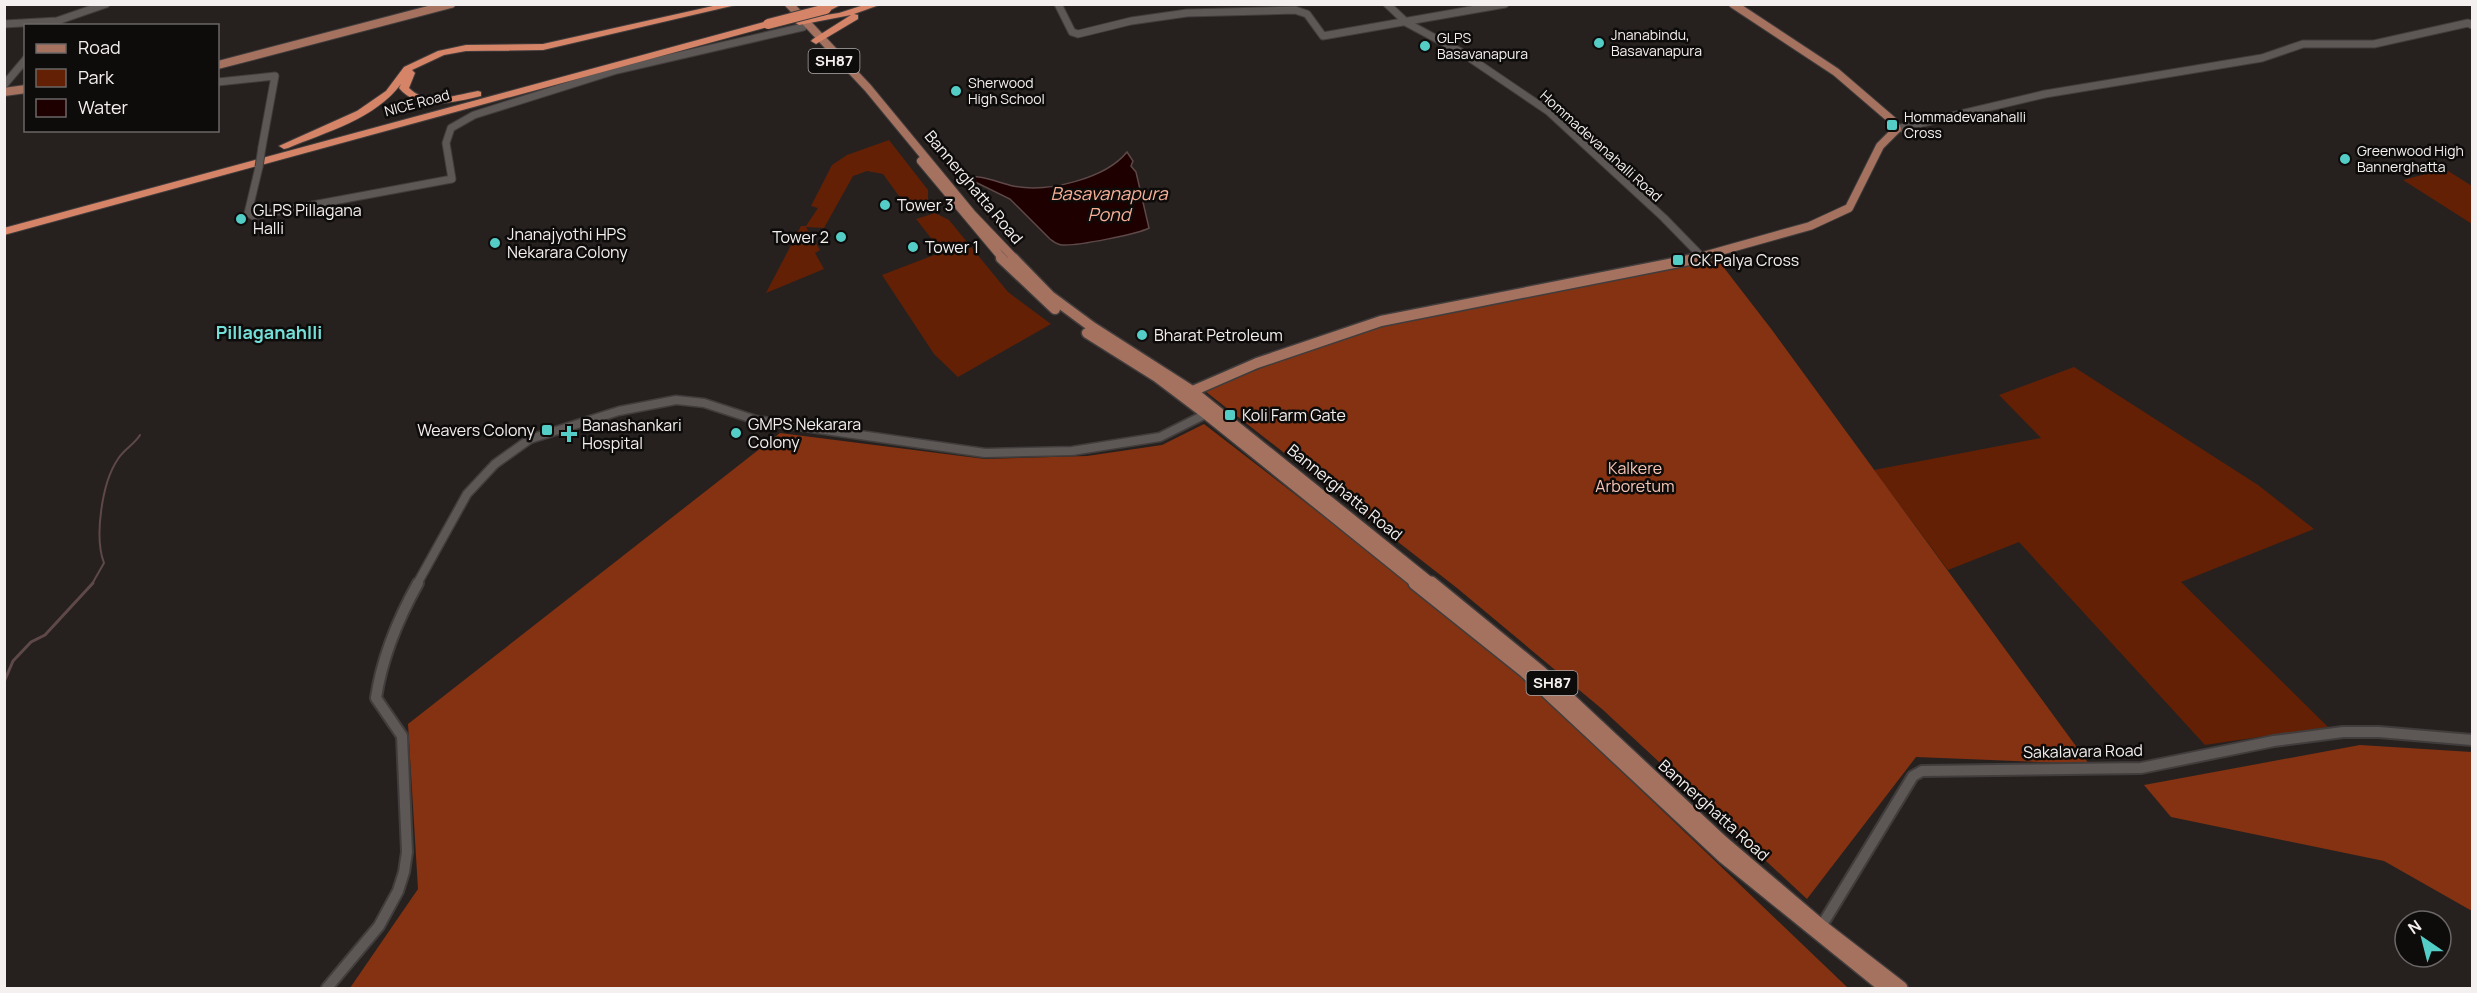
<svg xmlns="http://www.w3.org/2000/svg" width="2477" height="993" viewBox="0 0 2477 993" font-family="Manrope,sans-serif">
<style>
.green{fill:#632005}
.forest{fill:#843211}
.water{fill:#1e0000;stroke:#5e4848;stroke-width:1.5}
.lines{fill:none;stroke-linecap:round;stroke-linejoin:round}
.stream-far1{stroke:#5e4848;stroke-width:2}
.stream{stroke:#5e4848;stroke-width:3}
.minor-far2-casing{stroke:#413d3c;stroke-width:9}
.minor-far1-casing{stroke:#413d3c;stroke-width:11}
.minor-casing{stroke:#413d3c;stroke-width:14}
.major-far2-casing{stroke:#413d3c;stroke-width:10}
.major-far1-casing{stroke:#413d3c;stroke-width:13}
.major-casing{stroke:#413d3c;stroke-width:16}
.highway-casing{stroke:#413d3c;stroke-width:2}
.minor-far2{stroke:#5d5755;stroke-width:7}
.minor-far1{stroke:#5d5755;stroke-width:8}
.minor{stroke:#5d5755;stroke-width:10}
.major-far2{stroke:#a67260;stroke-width:8}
.major-far1{stroke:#a67260;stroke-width:10}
.major{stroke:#a67260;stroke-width:13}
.highway{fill:#d68468;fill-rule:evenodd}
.minor-bridge-casing{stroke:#413d3c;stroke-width:9;stroke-linecap:butt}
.highway-bridge-casing{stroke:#413d3c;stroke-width:12;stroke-linecap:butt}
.minor-bridge{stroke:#5d5755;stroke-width:7}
.highway-bridge{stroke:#d68468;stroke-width:10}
.poi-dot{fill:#54cdc6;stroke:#0e0b0b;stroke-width:2}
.labels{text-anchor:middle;stroke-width:5;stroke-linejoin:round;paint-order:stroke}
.far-poi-label{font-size:14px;fill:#f4f0ef;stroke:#0e0b0b;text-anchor:start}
.far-street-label{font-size:14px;fill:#f4f0ef;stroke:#0e0b0b}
.shield{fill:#0e0b0b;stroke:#afabab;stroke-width:1.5}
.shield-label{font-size:15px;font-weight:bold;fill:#f4f0ef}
.street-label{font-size:16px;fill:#f4f0ef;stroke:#0e0b0b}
.poi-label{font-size:16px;fill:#f4f0ef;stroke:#0e0b0b;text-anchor:start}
.park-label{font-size:16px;fill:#f7c6b6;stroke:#0e0b0b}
.water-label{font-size:18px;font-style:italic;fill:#f7b097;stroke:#0e0b0b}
.neighbourhood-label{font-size:18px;font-weight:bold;fill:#74dfd8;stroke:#0e0b0b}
</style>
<rect width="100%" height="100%" fill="#26211f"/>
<!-- green -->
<path class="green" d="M889,140l39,50v13l-19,7 -26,-36 -16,-3 -14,5 -29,52 -18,-1 14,23 -5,3 9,16 -58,24 35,-67h5l12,-18 -7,-2 21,-41 15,-10z
M2445,169l27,17v38l-69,-44z
M935,213l14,7 59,72 43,32 -93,53 -24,-23 -52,-79 60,-23 -26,-33z
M2074,367l184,118 56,44 -133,53 147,145 -123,18 -186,-203 -71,28 -74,-100 167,-32 -42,-43z"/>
<!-- forest -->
<path class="forest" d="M1718,260l54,70 317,434 -173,-7 -109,142 -205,-190 -145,-121 -252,-197 116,-47 89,-25z
M1204,424l282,218 362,346h-1498l68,-99 -10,-165 372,-291 205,26 102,-3 75,-11z
M2360,745l112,7v159l-88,-50 -213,-44 -27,-32z"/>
<!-- water -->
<path class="water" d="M1127,152l6,9 -2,5 5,6 13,56c-11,6 -72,18 -86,17 -6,0 -9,-3 -13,-6l-40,-40 -45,-22c15,-3 34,6 48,9 36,7 93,-8 114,-34z"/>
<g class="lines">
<!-- stream-far1 -->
<path class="stream-far1" d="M92,584l12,-21c-10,-26 -2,-81 14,-104 6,-10 16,-14 22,-24"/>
<!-- stream -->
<path class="stream" d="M4,682l9,-21 18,-19 14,-7 48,-52"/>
<defs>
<path id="minor-far2" d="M1058,4l14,28 6,2 53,-13 56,-8 108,-3 12,4 16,22 182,-32
M1387,4l20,19 54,29 87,59 116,107 38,39
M4,24l53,-3 49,-17
M218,82l57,-6 -13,71
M4,85l22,-26
M1897,129l148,-35 217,-36 41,-14h71l94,-21 4,2
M259,167l-11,46 5,3 199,-37 -6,-36 5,-15 23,-13 143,-45 186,-43"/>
<path id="minor-far1" d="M417,584l50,-90 28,-30 35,-25 89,-28 57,-11 28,3 52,17 229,33 87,-2 88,-14 52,-26"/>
<path id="minor" d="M1819,930l94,-154 9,-5 219,-3 133,-27 69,-9h36l93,8
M327,988l52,-62 19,-35 6,-19 3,-20 -5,-116 -26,-38c6,-41 22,-79 42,-115"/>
<path id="major-far2" d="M789,4l79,84 104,126 43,45
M218,65l233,-61
M4,92l22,-3
M921,161l82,98
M1692,259l118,-33 39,-18 31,-62 17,-17 -4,-8 -57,-49 -103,-68"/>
<path id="major-far1" d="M1001,258l54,51
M1013,258l37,38 42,31 100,64 240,193
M1087,333l70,44 49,37 211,170
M1188,393l69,-30 124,-42 318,-63"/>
<path id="major" d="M1415,583l110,88 199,186 162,131
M1431,583l109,89 182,170 100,85 79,61"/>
<path id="highway" d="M722,4h18l-197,46 -77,1 -22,4 -32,15 3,3 -6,15c17,18 47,7 69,3l3,1v4c-26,6 -62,16 -82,-8l2,-4c-26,35 -75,48 -113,64l-4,1 -5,-3 78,-35 29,-20 18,-24 34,-16 28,-6 77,-1z
M829,4h13l-13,7h-6v-4z
M867,4h15l-28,10 4,1v4l-42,25 -5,-3 2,-2 38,-24 -52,10 -5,-3 5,-3 40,-6z
M768,21l5,3 -2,2 -767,209v-7z"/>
</defs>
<!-- minor-far2 casing -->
<use href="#minor-far2" class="minor-far2-casing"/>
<!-- minor-far1 casing -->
<use href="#minor-far1" class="minor-far1-casing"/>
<!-- minor casing -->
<use href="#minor" class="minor-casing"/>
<!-- major-far2 casing -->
<use href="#major-far2" class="major-far2-casing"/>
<!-- major-far1 casing -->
<use href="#major-far1" class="major-far1-casing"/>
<!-- major casing -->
<use href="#major" class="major-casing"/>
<!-- highway casing -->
<use href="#highway" class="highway-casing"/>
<!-- minor-far2 -->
<use href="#minor-far2" class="minor-far2"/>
<!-- minor-far1 -->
<use href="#minor-far1" class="minor-far1"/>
<!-- minor -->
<use href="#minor" class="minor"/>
<!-- major-far2 -->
<use href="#major-far2" class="major-far2"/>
<!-- major-far1 -->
<use href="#major-far1" class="major-far1"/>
<!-- major -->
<use href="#major" class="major"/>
<!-- highway -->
<use href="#highway" class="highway"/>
<defs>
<path id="minor-bridge" d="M259,167l3,-20"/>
<path id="highway-bridge" d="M768,24l58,-15"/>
</defs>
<!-- minor-bridge casing -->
<use href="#minor-bridge" class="minor-bridge-casing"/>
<!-- highway-bridge casing -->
<use href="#highway-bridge" class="highway-bridge-casing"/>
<!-- minor-bridge -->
<use href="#minor-bridge" class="minor-bridge"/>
<!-- highway-bridge -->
<use href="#highway-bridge" class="highway-bridge"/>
</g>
<!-- markers -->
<g class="poi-dot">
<circle cx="1599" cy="43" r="6"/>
<circle cx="1425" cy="46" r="6"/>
<circle cx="956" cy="91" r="6"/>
<rect x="1886" y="119" width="12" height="12" rx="3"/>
<circle cx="2345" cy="159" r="6"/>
<circle cx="885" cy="205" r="6"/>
<circle cx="241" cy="219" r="6"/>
<circle cx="841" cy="237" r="6"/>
<circle cx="495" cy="243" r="6"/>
<circle cx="913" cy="247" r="6"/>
<rect x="1672" y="254" width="12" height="12" rx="3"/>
<circle cx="1142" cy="335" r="6"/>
<rect x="1224" y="409" width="12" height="12" rx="3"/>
<rect x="541" y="424" width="12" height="12" rx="3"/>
<circle cx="736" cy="433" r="6"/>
<path d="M566 425h6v6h6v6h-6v6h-6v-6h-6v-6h6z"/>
</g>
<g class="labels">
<!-- far-poi labels -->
<g class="far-poi-label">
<text x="1611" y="40">Jnanabindu,<tspan x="1611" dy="16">Basavanapura</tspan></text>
<text x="1437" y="43">GLPS<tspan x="1437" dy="16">Basavanapura</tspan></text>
<text x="968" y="88">Sherwood<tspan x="968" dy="16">High School</tspan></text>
<text x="1904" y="122">Hommadevanahalli<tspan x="1904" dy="16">Cross</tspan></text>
<text x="2357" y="156">Greenwood High<tspan x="2357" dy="16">Bannerghatta</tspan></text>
</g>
<!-- far-street labels -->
<g class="far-street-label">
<text transform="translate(417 103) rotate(-15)" y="5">NICE Road</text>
<text transform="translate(1601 146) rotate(42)" y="5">Hommadevanahalli Road</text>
</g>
<!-- shield labels -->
<g class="shield">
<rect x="808.5" y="49" width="51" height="24" rx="4.5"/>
<rect x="1526.5" y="671" width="51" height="24" rx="4.5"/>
</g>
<g class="shield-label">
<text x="834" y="66">SH87</text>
<text x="1552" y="688">SH87</text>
</g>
<!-- street labels -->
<g class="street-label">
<text transform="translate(974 187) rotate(50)" y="6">Bannerghatta Road</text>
<text transform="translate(1345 492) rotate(39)" y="6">Bannerghatta Road</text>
<text transform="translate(2083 751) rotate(-1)" y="6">Sakalavara Road</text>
<text transform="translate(1714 810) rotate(42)" y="6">Bannerghatta Road</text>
</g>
<!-- poi labels -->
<g class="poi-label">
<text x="897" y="211">Tower 3</text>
<text x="253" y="216">GLPS Pillagana<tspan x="253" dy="18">Halli</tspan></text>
<text x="507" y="240">Jnanajyothi HPS<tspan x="507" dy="18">Nekarara Colony</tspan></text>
<text x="829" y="243" text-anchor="end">Tower 2</text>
<text x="925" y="253">Tower 1</text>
<text x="1690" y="266">CK Palya Cross</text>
<text x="1154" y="341">Bharat Petroleum</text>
<text x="1242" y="421">Koli Farm Gate</text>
<text x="748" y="430">GMPS Nekarara<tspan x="748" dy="18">Colony</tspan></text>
<text x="582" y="431">Banashankari<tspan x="582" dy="18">Hospital</tspan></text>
<text x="535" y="436" text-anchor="end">Weavers Colony</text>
</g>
<!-- park labels -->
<g class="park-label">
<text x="1635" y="474">Kalkere<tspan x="1635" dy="18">Arboretum</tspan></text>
</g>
<!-- water labels -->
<g class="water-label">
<text x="1109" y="200">Basavanapura<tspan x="1109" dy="21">Pond</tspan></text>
</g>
<!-- neighbourhood labels -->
<g class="neighbourhood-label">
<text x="269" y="339">Pillaganahlli</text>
</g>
</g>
<!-- border -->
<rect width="2477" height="993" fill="none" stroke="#f4f0ef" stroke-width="12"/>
<!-- legend -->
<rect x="24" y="24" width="195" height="108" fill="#0e0b0b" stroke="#6a6766" stroke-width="1.5"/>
<rect x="36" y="44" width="30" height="9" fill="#a67260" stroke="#6a6766" stroke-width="1.5"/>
<text x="78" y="54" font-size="18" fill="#f4f0ef">Road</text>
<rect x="36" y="69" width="30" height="18" fill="#632005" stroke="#6a6766" stroke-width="1.5"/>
<text x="78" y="84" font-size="18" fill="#f4f0ef">Park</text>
<rect x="36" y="99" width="30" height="18" fill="#1e0000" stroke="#6a6766" stroke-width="1.5"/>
<text x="78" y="114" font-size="18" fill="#f4f0ef">Water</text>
<!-- north arrow -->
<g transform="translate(2423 939) rotate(325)"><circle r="28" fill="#0e0b0b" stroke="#6a6766" stroke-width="1.5"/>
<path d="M0-4.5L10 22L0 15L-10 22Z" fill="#54cdc6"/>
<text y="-9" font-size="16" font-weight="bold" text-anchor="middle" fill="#f4f0ef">N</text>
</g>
</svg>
